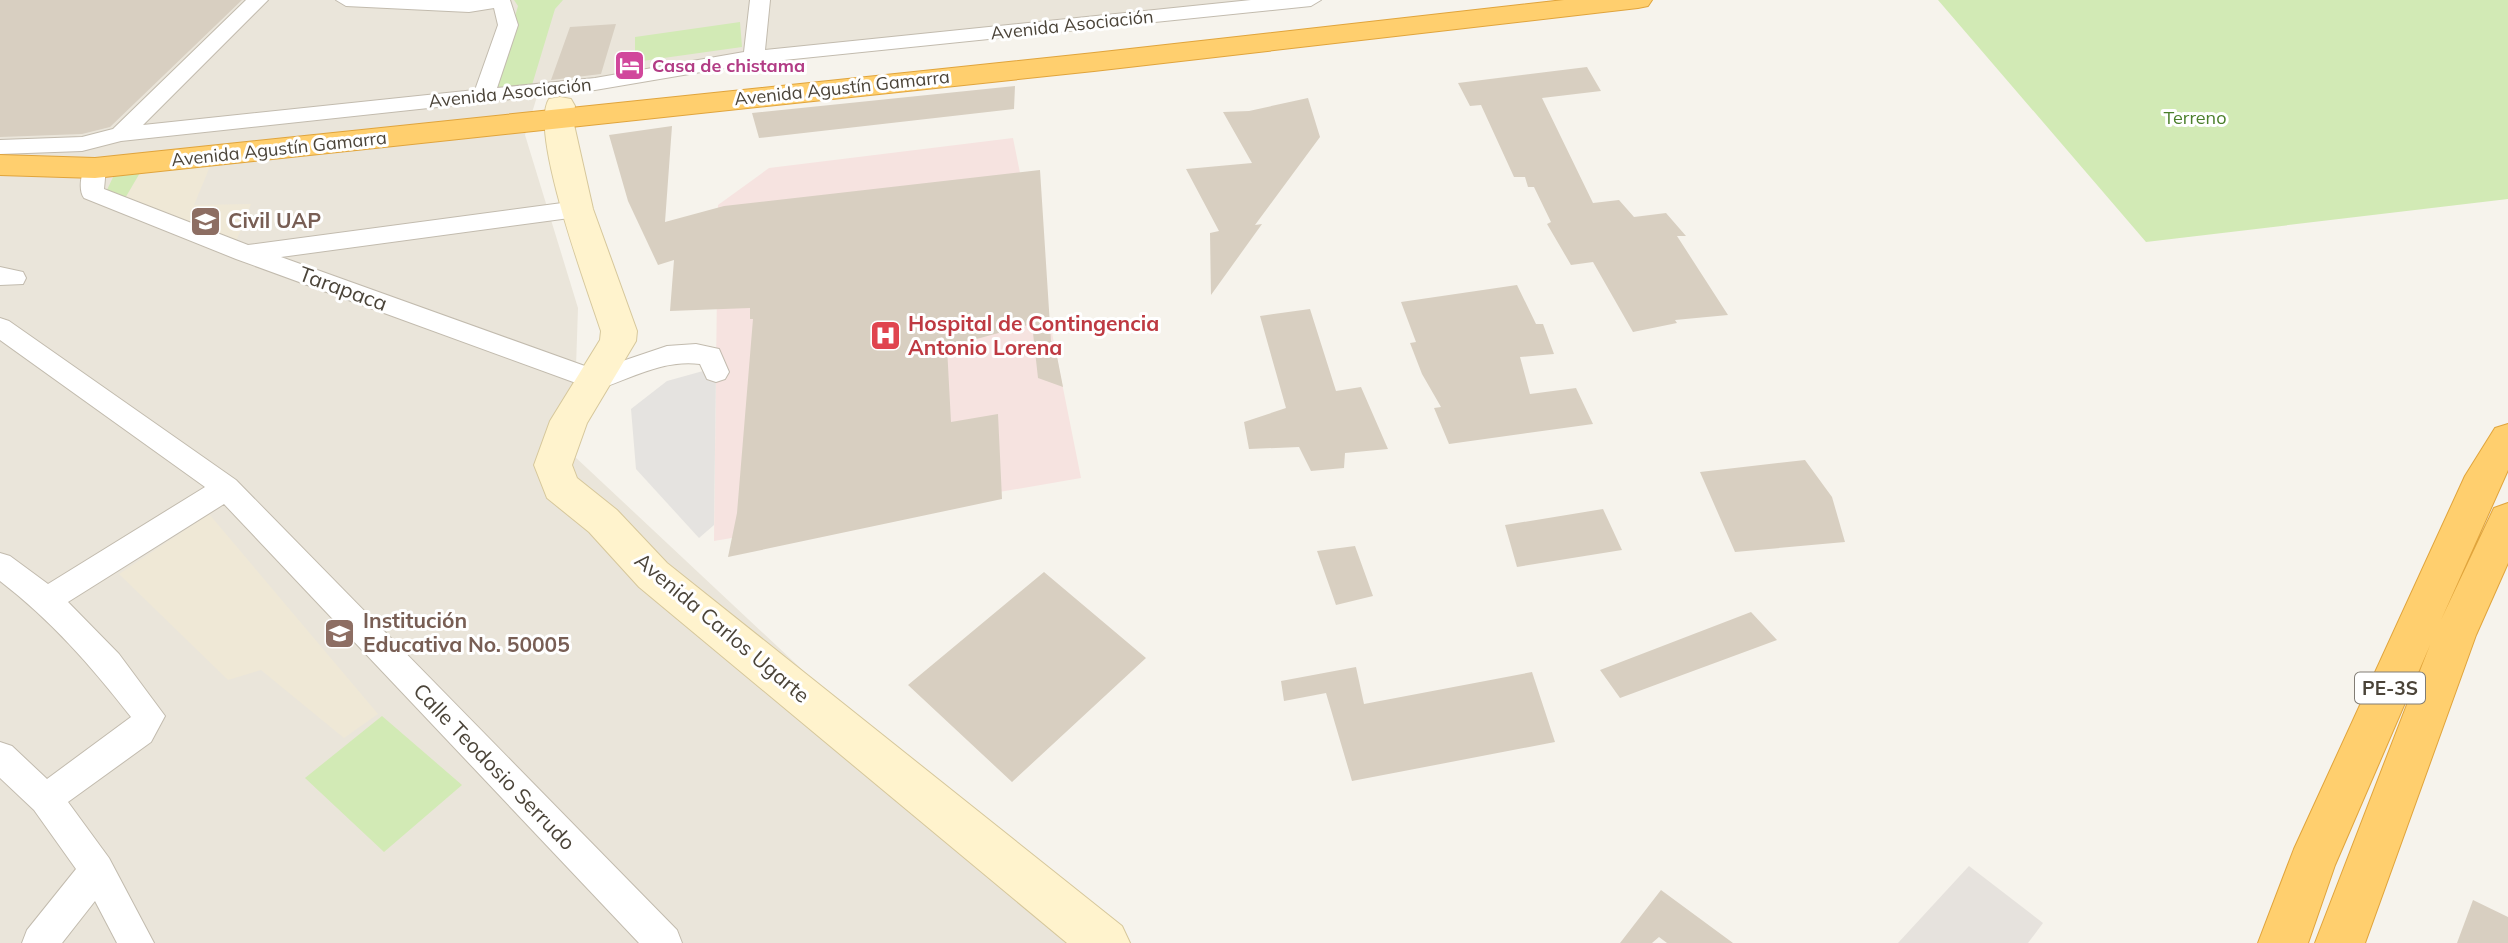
<svg xmlns="http://www.w3.org/2000/svg" width="2508" height="943" viewBox="0 0 2508 943" font-family="Mulish,sans-serif">
<style>
.residential{fill:#eae5da}
.industrial{fill:#e6e2dd}
.education{fill:#efe8d6}
.medical{fill:#f6e3e0}
.green{fill:#d2eab5}
.parking{fill:#e5e3e0}
.building{fill:#d8cfc1}
.lines{fill:none;stroke-linecap:round;stroke-linejoin:round}
.street-casing{stroke:#c2bbae;stroke-width:2}
.secondary-casing{stroke:#d6c79b;stroke-width:2}
.highway-casing{stroke:#e0a43c;stroke-width:2}
.street{fill:#fff;fill-rule:evenodd}
.secondary{fill:#fff3cd;fill-rule:evenodd}
.highway{fill:#ffcf6e;fill-rule:evenodd}
.labels{text-anchor:middle;stroke-width:6;stroke-linejoin:round;paint-order:stroke}
.far-street-label{font-size:18px;fill:#4b4439;stroke:#fff}
.far-hotel-label{font-size:18px;font-weight:bold;fill:#b23c85;stroke:#fff;text-anchor:start}
.far-park-label{font-size:18px;fill:#4a7f2a;stroke:#fff}
.shield{fill:#fff;stroke:#817c74;stroke-width:2}
.shield-label{font-size:19px;font-weight:bold;fill:#4b4439}
.education-label{font-size:21px;font-weight:bold;fill:#785e54;stroke:#fff;text-anchor:start}
.street-label{font-size:21px;fill:#4b4439;stroke:#fff}
.health-label{font-size:21px;font-weight:bold;fill:#be3a42;stroke:#fff;text-anchor:start}
</style>
<rect width="100%" height="100%" fill="#f6f3ec"/>
<!-- residential -->
<path class="residential" d="M0,0h1276l-736,87 -15,48 53,173 -5,147 521,488h-1094z"/>
<!-- industrial -->
<path class="industrial" d="M1969,866l74,57 -15,20h-130z"/>
<!-- education -->
<path class="education" d="M211,164l-17,41 57,-1 -17,43 -112,-43 19,-33z
M209,514l169,200 -34,24 -83,-68 -33,10 -109,-106z"/>
<!-- medical -->
<path class="medical" d="M1013,138l68,340 -367,63 4,-336 51,-37z"/>
<!-- green -->
<path class="green" d="M514,0h49l-8,9 -23,76 -39,8 25,-87z
M1938,0h570v199l-362,43z
M740,22l2,25 -107,15v-25z
M141,171l-17,29 -18,-8 9,-19z
M382,716l80,69 -78,67 -79,-74z"/>
<!-- parking -->
<path class="parking" d="M703,371l13,1 -2,153 -15,13 -63,-69 -5,-60 36,-28z"/>
<!-- building -->
<path class="building" d="M0,0h242l-132,127 -28,7 -82,3z
M616,24l-15,50 -50,6 19,-53z
M1587,67l14,24 -59,7 51,105 26,-3 15,17 32,-4 20,23h-9l51,79 -53,5 2,3 -44,9 -40,-70 -22,3 -24,-41 4,-2 -17,-35h-6l-3,-10h-11l-33,-72 -11,1 -12,-23z
M1015,86l-1,23 -255,29 -7,-25z
M1308,98l12,39 -65,88 7,-1 -51,71 -1,-62 9,-2 -33,-62 66,-6 -29,-51 26,-1z
M672,126l-7,96 59,-16 316,-36 11,171h3l9,46 -25,-9 -6,-54 -85,23 4,75 47,-8 4,85 -274,58 9,-44 16,-194h-3v-11l-80,3 4,-51 -16,5 -30,-64 -19,-66z
M1517,285l19,39h7l11,30 -34,3 10,37 46,-6 17,36 -144,20 -15,-36 7,-1 -19,-33 -12,-31 6,-1 -15,-40z
M1310,309l26,82 25,-4 27,62 -43,4 -1,15 -33,3 -12,-24 -50,2 -5,-27 42,-14 -26,-92z
M1805,460l27,37 13,45 -110,10 -35,-80z
M1603,509l19,41 -105,17 -12,-42z
M1355,546l18,50 -37,9 -19,-54z
M1044,572l102,86 -134,124 -104,-97z
M1751,612l26,28 -157,58 -20,-28z
M1356,667l8,37 168,-32 23,70 -203,39 -26,-88 -42,8 -3,-20z
M1661,890l72,53h-66l-8,-6 -7,6h-32z
M2473,900l35,17v26h-51z"/>
<g class="lines">
<defs>
<path id="street" d="M246,0h22l-125,125 332,-35 23,-65 -4,-17 -25,4 -123,-6 -10,-6h174l8,25 -21,63 98,-10 149,-26 6,-52h20l-5,50 486,-50h70l-10,6 -557,57 -159,27 -474,51 -39,10 -82,3v-14l82,-3 31,-8z
M95,161l8,2 3,5 -2,21 144,56 329,-44 8,3 4,5 -4,5 -8,3 -296,40 315,113 71,-24 29,-2 23,5 10,23 -4,7 -9,3 -9,-3 -7,-15c-37,-5 -70,15 -104,26l-9,-3 -351,-128 -152,-61c-6,-8 -3,-26 3,-35z
M0,267l23,5 3,6 -3,6 -23,1z
M0,318l9,3 227,159 441,450 5,13h-43l-415,-439 -156,98 51,52 46,62 -14,26 -83,60 41,56 45,85h-37l-22,-42 -33,42h-40l5,-13 49,-61 -42,-59 -34,-32v-36l12,4 35,33 84,-62c-39,-50 -80,-97 -131,-136v-28l10,3 38,28 157,-97 -205,-147z"/>
<path id="secondary" d="M560,97l11,2 4,7 -2,14 20,89 44,122 -1,10 -49,82 -15,42 5,13 40,32 50,53 455,363 8,17h-63l-428,-356 -50,-55 -42,-34 -13,-33 16,-44 50,-81 1,-9c-13,-40 -73,-200 -52,-232z"/>
<path id="highway" d="M1564,0h88l-4,6 -10,2 -544,63 -999,107 -95,-3v-20l95,3 999,-105z
M2508,424v46l-67,150 53,-112 14,-5v60l-32,72 -111,308h-50l115,-298 -95,220 -27,78h-50l36,-94 171,-373 30,-48z"/>
</defs>
<!-- street casing -->
<use href="#street" class="street-casing"/>
<!-- secondary casing -->
<use href="#secondary" class="secondary-casing"/>
<!-- highway casing -->
<use href="#highway" class="highway-casing"/>
<!-- street -->
<use href="#street" class="street"/>
<!-- secondary -->
<use href="#secondary" class="secondary"/>
<!-- highway -->
<use href="#highway" class="highway"/>
</g>
<!-- icons -->
<defs>
<symbol id="hotel-square" viewBox="-11 -11 22 22"><rect x="-9" y="-9" width="18" height="18" rx="4" fill="#d1479c" stroke="#fff"/><path d="M-6-4.5h1.5V1H6V5H4.5V3h-9V5H-6ZM-4 0a1.8 1.8 0 1 1 3.6 0ZM.5 0V-2.5h3Q6-2.5 6 0Z" fill="#fff"/></symbol>
<symbol id="university-square" viewBox="-11 -11 22 22"><rect x="-9" y="-9" width="18" height="18" rx="4" fill="#8d6e63" stroke="#fff"/><path d="M0-5L7-2L0 1L-7-2ZM-4 1L0 2.5L4 1V4Q0 6-4 4Z" fill="#fff"/></symbol>
<symbol id="hospital-square" viewBox="-11 -11 22 22"><rect x="-9" y="-9" width="18" height="18" rx="4" fill="#e0444e" stroke="#fff"/><path d="M-5-5h3v3.5h4V-5h3V5h-3V1.5h-4V5h-3Z" fill="#fff"/></symbol>
<symbol id="school-square" viewBox="-11 -11 22 22"><rect x="-9" y="-9" width="18" height="18" rx="4" fill="#8d6e63" stroke="#fff"/><path d="M0-5L7-2L0 1L-7-2ZM-4 1L0 2.5L4 1V4Q0 6-4 4Z" fill="#fff"/></symbol>
</defs>
<g fill-rule="evenodd">
<use href="#hotel-square" x="612" y="48" width="35" height="35"/>
<use href="#university-square" x="188" y="204" width="35" height="35"/>
<use href="#hospital-square" x="868" y="318" width="35" height="35"/>
<use href="#school-square" x="322" y="616" width="35" height="35"/>
</g>
<g class="labels">
<!-- far-street labels -->
<g class="far-street-label">
<text transform="translate(1072 25) rotate(-6)" y="6">Avenida Asociación</text>
<text transform="translate(842 88) rotate(-6)" y="6">Avenida Agustín Gamarra</text>
<text transform="translate(510 93) rotate(-6)" y="6">Avenida Asociación</text>
<text transform="translate(279 149) rotate(-6)" y="6">Avenida Agustín Gamarra</text>
</g>
<!-- far-hotel labels -->
<g class="far-hotel-label">
<text x="652" y="72">Casa de chistama</text>
</g>
<!-- far-park labels -->
<g class="far-park-label">
<text x="2195" y="124">Terreno</text>
</g>
<!-- shield labels -->
<rect class="shield" x="2355" y="672.5" width="70" height="31" rx="5"/>
<g class="shield-label">
<text x="2390" y="695">PE-3S</text>
</g>
<!-- education labels -->
<g class="education-label">
<text x="228" y="228">Civil UAP</text>
<text x="363" y="628">Institución<tspan x="363" dy="24">Educativa No. 50005</tspan></text>
</g>
<!-- street labels -->
<g class="street-label">
<text transform="translate(343 289) rotate(20)" y="7">Tarapaca</text>
<text transform="translate(722 628) rotate(40)" y="7">Avenida Carlos Ugarte</text>
<text transform="translate(494 767) rotate(46)" y="7">Calle Teodosio Serrudo</text>
</g>
<!-- health labels -->
<g class="health-label">
<text x="908" y="331">Hospital de Contingencia<tspan x="908" dy="24">Antonio Lorena</tspan></text>
</g>
</g>
</svg>
